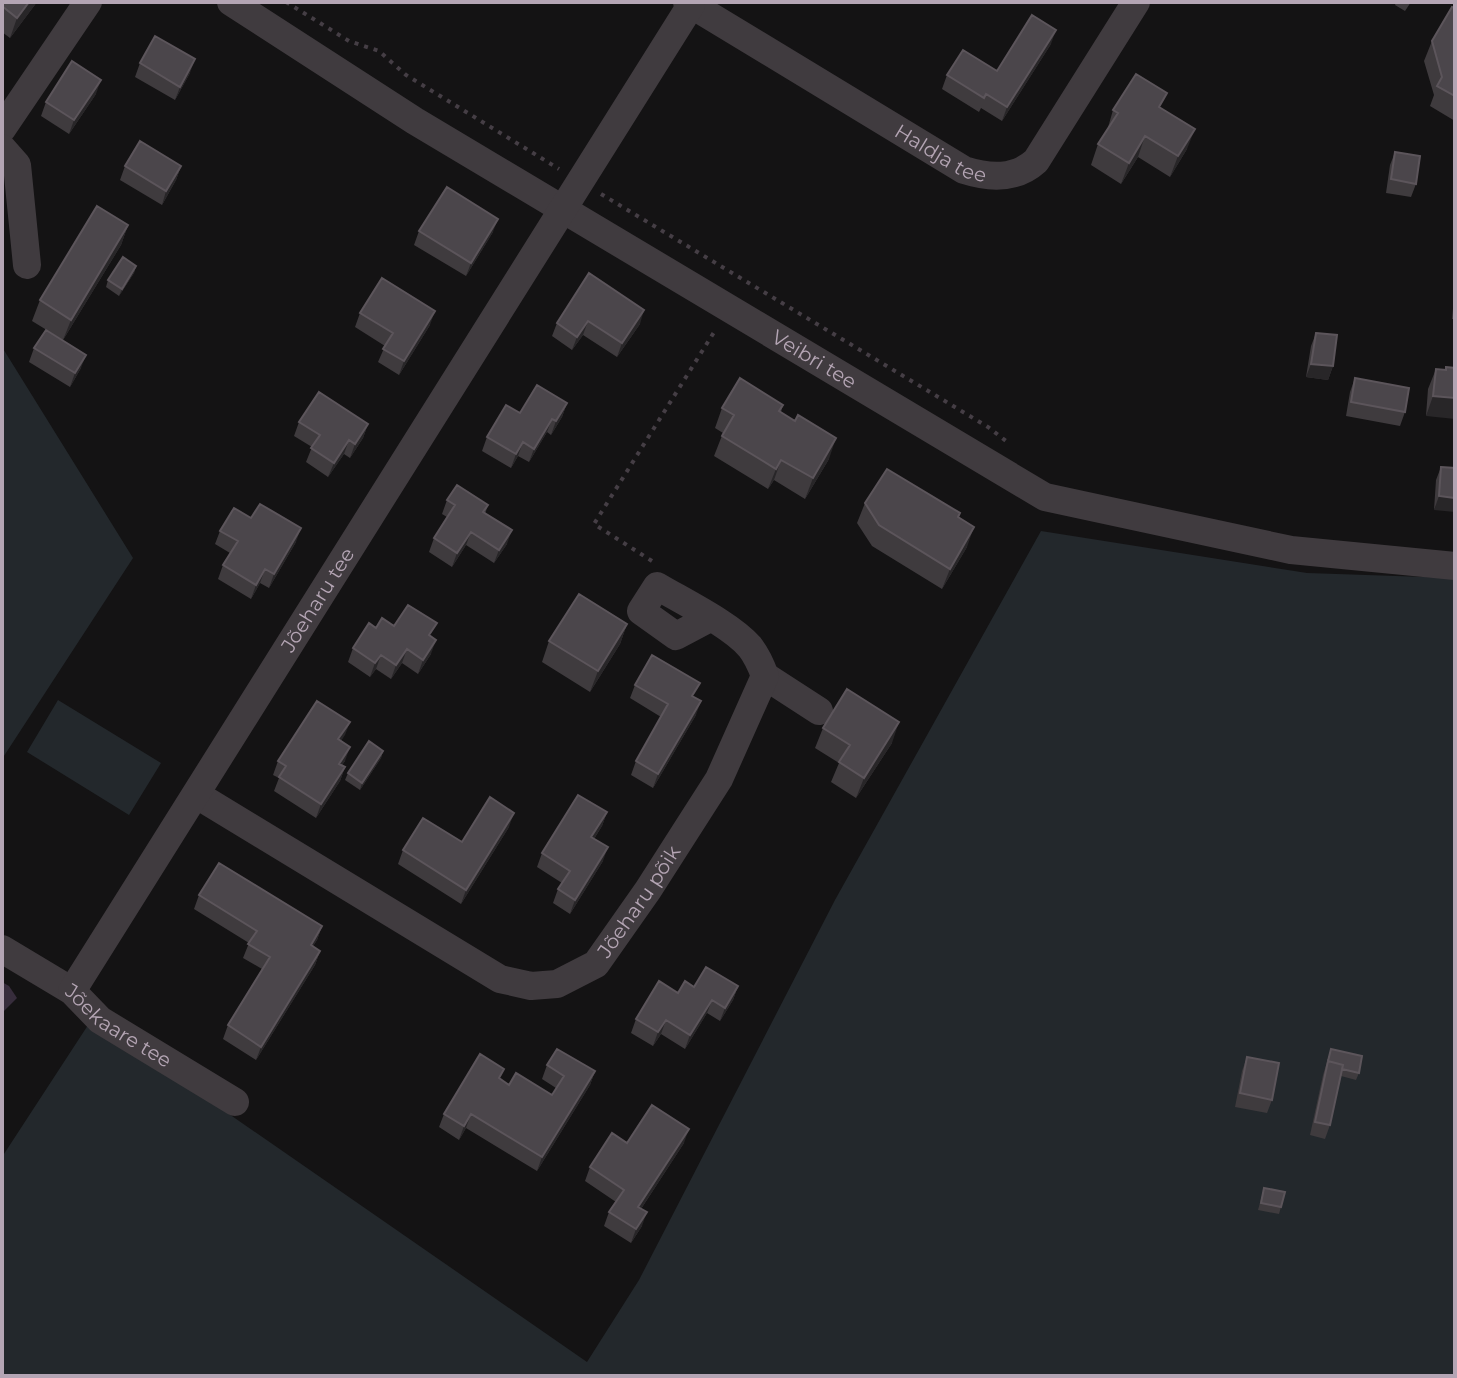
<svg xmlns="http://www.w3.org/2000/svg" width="1457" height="1378" viewBox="0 0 1457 1378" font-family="Montserrat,sans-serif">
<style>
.green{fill:#23282c}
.water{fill:#372d3c}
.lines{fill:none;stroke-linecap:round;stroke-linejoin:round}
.path{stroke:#453e45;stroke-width:4;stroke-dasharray:4 6;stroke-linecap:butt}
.minor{stroke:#403b3f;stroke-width:28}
.wall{fill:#3f3b3e}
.shaded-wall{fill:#282628}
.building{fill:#4b464b;stroke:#5c555b;stroke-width:2}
.labels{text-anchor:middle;stroke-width:6;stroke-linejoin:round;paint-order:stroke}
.street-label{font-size:20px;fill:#b4a5b4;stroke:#0f0e0f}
</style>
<rect width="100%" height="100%" fill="#141314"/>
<!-- green -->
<path class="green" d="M2,347l131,211 -131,201z
M1041,531l266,42 148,5v798h-1453v-219l90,-138 495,343 52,-82 196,-380z
M58,700l103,63 -32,52 -102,-63z"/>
<!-- water -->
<path class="water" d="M2,982l7,4 8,12 -15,15z"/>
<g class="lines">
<!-- path -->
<path class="path" d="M286,2l63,39 30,10 27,24 153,94
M601,194l387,233 18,14
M652,561l-58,-37 122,-195"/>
<!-- minor -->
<g class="minor">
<path id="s1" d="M231,2l184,119 630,376 246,53 164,16"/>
<path id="s2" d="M687,2l277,168c25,8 51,10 72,-9l100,-159"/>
<path d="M2,129l86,-127"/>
<path d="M2,148l15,17 10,100"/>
<path d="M765,676l54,35"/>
<path id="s3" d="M197,795l303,184 31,7 26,-2 39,-20 52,-74 71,-111 46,-103c-4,-11 -8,-20 -15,-29 -19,-22 -66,-45 -93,-61l-16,25 35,25 34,-18"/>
<path id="s4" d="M2,949l70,42 28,29 135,82"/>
<path id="s5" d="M72,991l619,-986"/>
</g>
</g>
<!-- wall -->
<path class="wall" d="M2,2h35l-27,36 -8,-6z
M1396,2h15l-6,9 -10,-6z
M1455,8v113l-25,-15 4,-11 -10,-34 8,-20z
M1051,44l-49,77 -21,-13 -2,4 -37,-23 5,-14 50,-4z
M140,63l50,10 -15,27 -40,-23z
M96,94l-27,40 -28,-18 5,-14z
M1162,108l25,41 -17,28 -32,-20 -17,27 -30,-19 7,-21 9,-13 6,-21z
M1395,152l21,32 -5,13 -25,-4 4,-28z
M125,166h56l-5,14 -14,25 -42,-25z
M128,225l-7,20 -58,95 -31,-19 8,-21z
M419,231l74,1 -27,44 -52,-31z
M136,266l-2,7 -15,23 -13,-9 2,-7z
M589,273l51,51 -23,33 -34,-22 -11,15 -20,-14 5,-13z
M1455,287v32h-3z
M360,313l70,12 -31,50 -21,-13 7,-16 -30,-19z
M1316,333l17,33 -5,14 -22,-3 5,-31z
M34,348l47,20 -11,19 -41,-25z
M1446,367l9,1 -29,48 2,-27 8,-20 9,1z
M1355,378l50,34 -5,14 -54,-10 4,-24z
M567,403l-5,14 -11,18 -4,-3 -18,30 -11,-6 -7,12 -29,-17 5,-14 33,-24z
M783,405l-2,7 48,47 -24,40 -31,-19 -6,9 -54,-33 9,-23 -8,-5 7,-20z
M299,422l69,2 -5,14 -13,20 -6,-4 -16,23 -22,-15 6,-15 -18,-11z
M1441,467l14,1 -21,42 2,-30z
M447,500l41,5 -3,9 22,30 -13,19 -28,-18 -14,22 -23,-15 5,-14 13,-21 -5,-3z
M865,503l95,10 -1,4 8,30 -25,42 -70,-43 -15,-23z
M251,518l45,24 -27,46 -9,-5 -9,16 -33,-20 5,-14 7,-12 -15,-9 5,-13z
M627,624l-7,20 -30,48 -48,-30 7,-21z
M394,626l37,28 -13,20 -16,-11 -11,16 -15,-10 -6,8 -22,-15 5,-14 23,-20z
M635,685l59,13 2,17 -43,73 -22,-13 5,-14 25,-44 -31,-19z
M350,722l-9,19 4,20 -3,4 3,2 -5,14 -24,37 -42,-27 5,-13 -6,-3 5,-14z
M823,728l69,15 -36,55 -25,-16 8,-19 -24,-15z
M383,751l-2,7 -21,32 -15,-10 3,-7z
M607,812l-5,14 -8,13 9,22 -33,53 -17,-11 5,-14 4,-6 -25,-16 5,-14z
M509,827l-48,77 -63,-40 5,-14 59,-8z
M199,895l123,31 -5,14 -4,6 7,5 -5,14 -59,95 -33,-21 5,-14 34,-56 -19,-11 6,-15 -55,-34z
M738,986l-5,14 -13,21 -13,-8 -22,36 -24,-15 -8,12 -22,-13 5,-14 58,-32z
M1331,1049l28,24 -3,7 -15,-4 -11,49 -5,14 -15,-4 13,-60z
M1247,1057l25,43 -5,13 -32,-6 7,-36z
M547,1065l48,6 -5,14 -53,86 -71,-43 -7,12 -20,-13 5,-13 65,-29 43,10 4,-7 -14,-9z
M627,1143h57l-43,66 1,17 -11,17 -27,-17 5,-14 7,-10 -31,-21 5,-14z
M1264,1188l17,19 -2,7 -21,-4z"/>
<!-- shaded-wall -->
<path class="shaded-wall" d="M29,2h8l-27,36 7,-20z
M1056,30l-5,14 -49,77 5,-14z
M195,59l-5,14 -15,27 5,-13z
M101,80l-5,14 -27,40 5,-14z
M1195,129l-8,20 -17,28 8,-21z
M1145,136l-7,21 -17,27 8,-21z
M181,166l-5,14 -14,25 4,-14z
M498,219l-5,13 -27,44 5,-13z
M128,225l-7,20 -58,95 8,-20z
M136,266l-2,7 -15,23 3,-7z
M644,310l-4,14 -23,33 5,-14z
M435,311l-5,14 -31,50 5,-14z
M588,321l-5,14 -11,15 5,-13z
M86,355l-5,13 -11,19 5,-14z
M1311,364l22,2 -5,14 -22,-3z
M1433,396l22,2v21l-29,-3z
M567,403l-5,14 -11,18 5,-14z
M552,419l-5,13 -18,30 5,-13z
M368,424l-5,14 -13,20 5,-14z
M836,438l-7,21 -24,40 8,-21z
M349,440l-5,14 -16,23 6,-14z
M523,442l-5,14 -7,12 5,-14z
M781,460l-7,20 -6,9 8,-20z
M1439,496l16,2v14l-21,-2z
M974,527l-7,20 -25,42 8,-20z
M301,528l-5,14 -27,46 5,-14z
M512,530l-5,14 -13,19 5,-13z
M471,532l-5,13 -14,22 5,-14z
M265,569l-5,14 -9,16 5,-14z
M627,624l-7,20 -30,48 8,-21z
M436,640l-5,14 -13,20 5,-14z
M407,649l-5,14 -11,16 5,-14z
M381,655l-5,14 -6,8 5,-14z
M701,701l-5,14 -43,73 5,-14z
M350,722l-5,13 -12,18 5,-14z
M899,722l-7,21 -36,55 8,-20z
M350,747l-5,14 -11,16 5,-13z
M383,751l-2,7 -21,32 2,-7z
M345,767l-5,14 -24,37 5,-14z
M607,812l-5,14 -16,25 5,-14z
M514,813l-5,14 -48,77 5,-14z
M608,847l-5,14 -33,53 5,-14z
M322,926l-5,14 -11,18 5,-13z
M320,951l-5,14 -59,95 5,-13z
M738,986l-5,14 -13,21 5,-13z
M712,1000l-5,13 -22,36 5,-14z
M666,1020l-5,14 -8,12 5,-14z
M595,1071l-5,14 -53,86 5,-14z
M471,1114l-5,14 -7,12 5,-14z
M689,1129l-5,14 -51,78 5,-14z
M647,1212l-5,14 -11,17 5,-14z"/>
<!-- building -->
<path class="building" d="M2,2h27l-12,16 -15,-12z
M1452,7l3,1v88l-18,-10 5,-9 -10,-36z
M1032,15l24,15 -49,77 -21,-13 -2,4 -37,-23 16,-25 34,21z
M155,36l40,23 -15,28 -40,-24z
M72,61l29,19 -27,40 -28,-18z
M1136,74l31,19 -8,14 36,22 -17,27 -33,-20 -16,27 -31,-19 20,-31 -5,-3z
M140,141l41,25 -15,25 -41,-25z
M1395,152l25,4 -4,28 -25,-5z
M447,187l51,32 -27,44 -52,-32z
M97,206l31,19 -57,95 -31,-20z
M123,257l13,9 -14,23 -14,-9z
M589,273l55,37 -22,33 -34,-22 -11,16 -20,-14z
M382,278l53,33 -31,50 -21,-12 10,-16 -33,-20z
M46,330l40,25 -11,18 -41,-25z
M1316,333l21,2 -4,31 -22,-2z
M1446,367l9,1v30l-22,-2 3,-27 10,1z
M740,378l43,27 -4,6 16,10 3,-6 38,23 -23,40 -32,-18 -5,9 -54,-33 12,-21 -12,-7z
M1355,378l54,10 -4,24 -54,-10z
M537,385l30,18 -11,18 -4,-2 -18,30 -11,-7 -7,12 -29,-17 19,-32 14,8z
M319,392l49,32 -13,20 -6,-4 -15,23 -23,-15 9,-13 -21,-13z
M1441,467l14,1v30l-16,-2z
M887,469l73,44 -2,4 16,10 -24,42 -71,-44 -14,-22z
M457,485l31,20 -5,7 29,18 -13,20 -28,-18 -14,21 -23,-15 21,-33 -8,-5z
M260,504l41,24 -27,46 -9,-5 -9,16 -33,-20 15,-24 -18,-10 14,-23 17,10z
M579,594l48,30 -29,47 -49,-30z
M408,605l29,18 -8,12 7,5 -13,20 -16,-11 -11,16 -15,-10 -6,8 -22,-15 16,-25 7,5 6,-10 12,8z
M652,655l48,28 -8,13 9,5 -43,73 -22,-13 32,-57 -33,-19z
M847,689l52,33 -35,56 -25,-16 11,-17 -27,-17z
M317,701l33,21 -12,17 12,8 -11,17 6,3 -24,37 -42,-27 7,-11 -8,-5z
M369,741l14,10 -21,32 -14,-10z
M578,795l29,17 -16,25 17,10 -33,53 -17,-11 12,-18 -28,-18z
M490,797l24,16 -48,77 -63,-40 20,-32 39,24z
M219,863l103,63 -11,19 9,6 -59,96 -33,-22 42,-68 -22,-13 9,-13 -58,-36z
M706,967l32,19 -13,22 -13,-8 -22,35 -24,-15 -8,12 -22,-13 23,-38 19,12 7,-12 9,6z
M557,1049l38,22 -53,86 -71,-43 -7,12 -20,-12 36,-60 24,15 -5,9 10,7 7,-12 36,22 12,-19 -17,-11z
M1331,1049l31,7 -3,17 -17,-4 1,-4 -15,-4z
M1247,1057l32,6 -7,37 -32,-7z
M1328,1061l15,4 -13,60 -15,-3z
M652,1105l37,24 -51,78 9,5 -11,17 -27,-17 15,-22 -34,-23 22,-34 15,10z
M1264,1188l21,4 -4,15 -20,-4z"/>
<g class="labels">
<!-- street labels -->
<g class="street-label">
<text dy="7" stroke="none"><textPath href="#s2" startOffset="296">Haldja tee</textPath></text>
<text dy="7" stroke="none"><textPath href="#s1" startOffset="684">Veibri tee</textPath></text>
<text dy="7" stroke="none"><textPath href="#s5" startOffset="462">Jõeharu tee</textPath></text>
<text dy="7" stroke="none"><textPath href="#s3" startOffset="532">Jõeharu põik</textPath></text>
<text dy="7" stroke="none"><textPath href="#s4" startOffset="140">Jõekaare tee</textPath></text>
</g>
</g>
<!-- border -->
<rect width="1457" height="1378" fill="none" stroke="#b4a5b4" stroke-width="8"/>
</svg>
